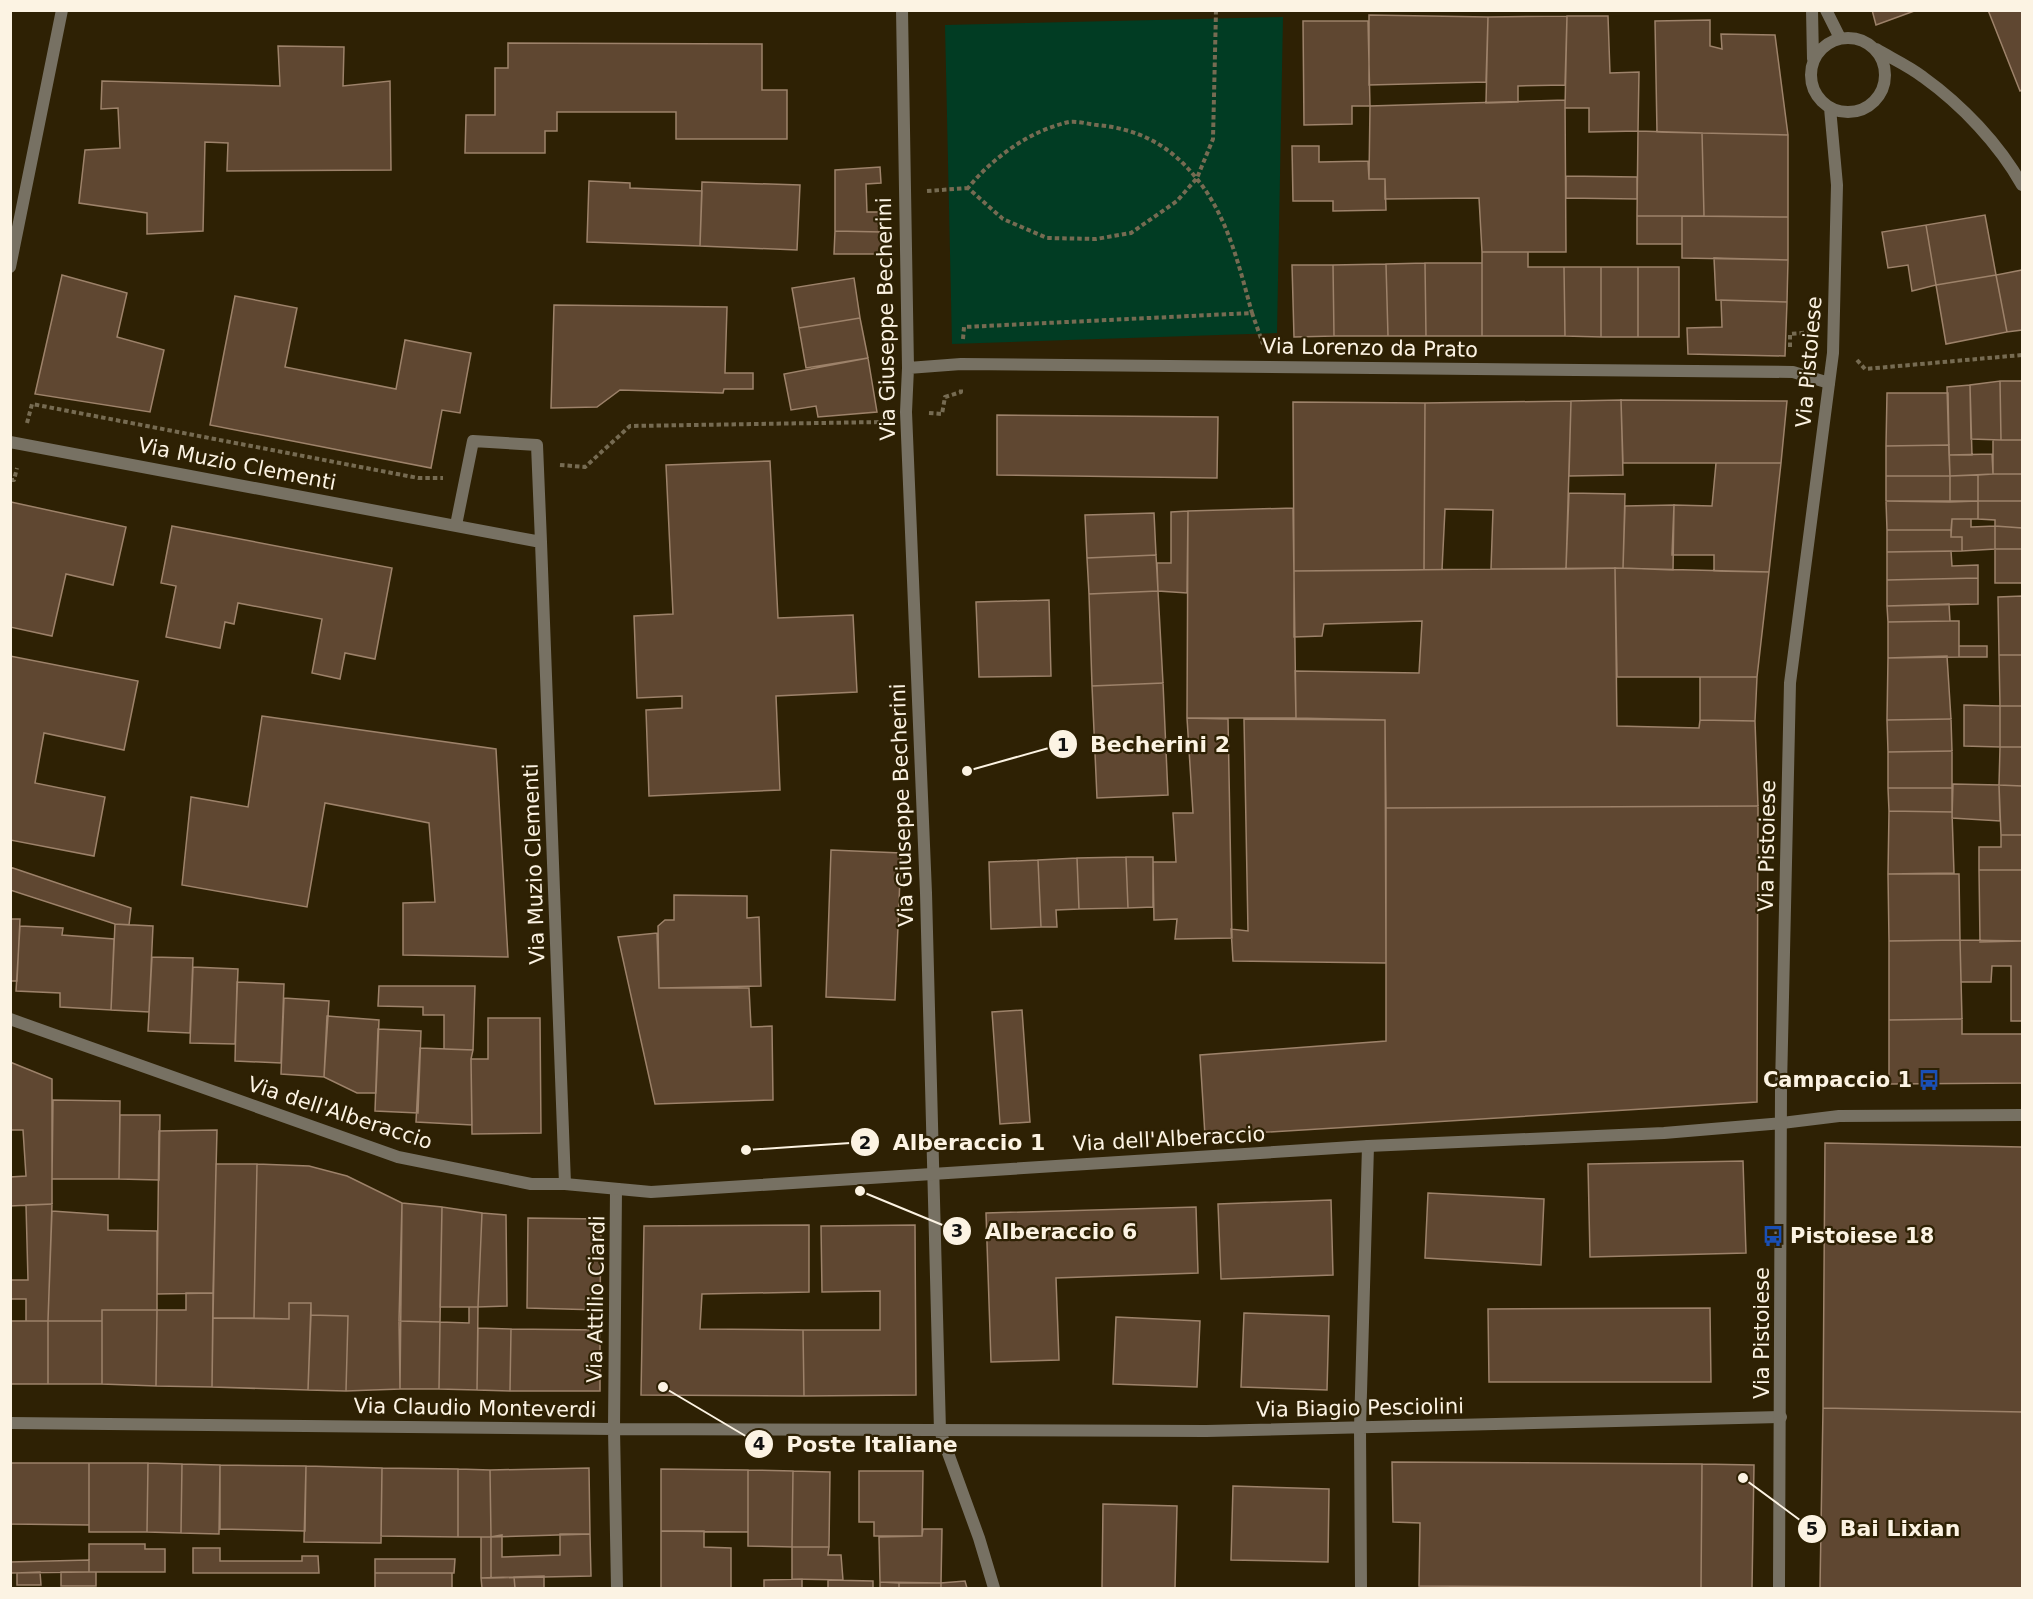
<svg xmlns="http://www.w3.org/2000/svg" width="2033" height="1599" viewBox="0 0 2033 1599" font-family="'DejaVu Sans',sans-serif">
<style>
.green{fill:#013c23}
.building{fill:#5f4731;stroke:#9d826a;stroke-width:1.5}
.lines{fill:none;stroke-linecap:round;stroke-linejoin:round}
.path{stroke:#766b52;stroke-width:4;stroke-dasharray:4.5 3;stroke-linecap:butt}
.minor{stroke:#777163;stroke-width:12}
.tertiary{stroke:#777163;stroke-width:12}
.labels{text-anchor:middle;stroke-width:4.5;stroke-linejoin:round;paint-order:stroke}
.street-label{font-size:21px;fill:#fcf3e3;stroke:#2e2104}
.poi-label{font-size:21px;font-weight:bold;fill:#fcf3e3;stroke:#2e2104;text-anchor:end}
.leader{fill:none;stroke:#fcf3e3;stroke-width:2}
.callout-dot{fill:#fcf3e3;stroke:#2e2104;stroke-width:2}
.mark-label{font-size:18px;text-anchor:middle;font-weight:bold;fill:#111}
.callout-label{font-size:22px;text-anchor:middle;font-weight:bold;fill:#fcf3e3;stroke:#2e2104;stroke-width:4.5;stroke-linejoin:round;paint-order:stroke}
</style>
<rect width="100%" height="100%" fill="#2e2104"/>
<!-- green -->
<path class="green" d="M1283,17l-6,316 -325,11 -7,-319z"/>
<!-- building -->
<path class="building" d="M1872,10h45l-41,15z
M1988,10h34v80l-2,1z
M1369,15l119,2 -2,65 -117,3z
M1567,16h41l2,57 29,-1 -1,59 -49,1v-24h-24z
M1567,16l-2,69 -47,1v16l-32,1 2,-86z
M1710,20v26l12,3 -1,-15 54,1 13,100 -131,-3 -2,-111z
M1303,21h65l2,85h-18v18l-48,1z
M508,43l254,1v46h25v49h-111v-27h-119v19h-12v22h-80l1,-38h29v-47h13z
M278,46l66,1 -1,39 47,-5 1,89 -164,1 1,-28 -23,-1 -2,89 -56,3v-21l-68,-10 6,-53 35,-2 -2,-40 -17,1 1,-28 178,5z
M1565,100l1,152h-84l-3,-54 -94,1v-20h-16l1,-73z
M1638,131l64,2 2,83h-67z
M1702,133l86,2v82l-84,-1z
M1292,146h27v16l49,-1 1,18h16l1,31 -53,1v-10h-40z
M880,167l1,16 -15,1 1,28h11l4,20 -47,-1v-61z
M1566,176l71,1v22l-71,-1z
M589,181l41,2v5l72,3 -2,55 -113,-4z
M702,182l98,3 -3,65 -97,-4z
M1985,215l11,60 -60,10 -10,-60z
M1637,216h45v28h-45z
M1682,216l106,1v43l-106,-2z
M1926,225l10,60 -24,6 -4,-26 -20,3 -6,-36z
M835,231l47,1v22h-48z
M1482,252h46v15h36l1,69h-83z
M1714,258l74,2 -1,42 -71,-2z
M1425,263l1,73h-38l-2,-72z
M1425,263h57v73h-56z
M1386,264l2,72h-54l-1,-71z
M1292,265h41l1,71 -40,1z
M1564,267h37v70l-36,-1z
M1601,267h37v70h-37z
M1638,267h41v70h-41z
M2022,270v60l-15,2 -11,-57z
M62,275l65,18 -10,44 47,13 -14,62 -115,-18z
M1996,275l11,57 -61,12 -10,-59z
M854,278l6,40 -61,10 -7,-40z
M235,296l62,12 -12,59 111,22 9,-49 66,13 -11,60 -18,-3 -11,58 -221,-43z
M1721,300l66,2 -2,54 -97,-2 -1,-26 35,-1z
M554,305l173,2 -2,66h28v16h-29l-1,4 -103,-3 -23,17 -46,1z
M860,318l8,40 -62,10 -7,-40z
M868,358l9,54 -59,5 -2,-11 -25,4 -7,-36z
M2000,381h22v59h-21z
M2000,381l1,59 -30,-1 -1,-54z
M1970,385l2,70h-23l-2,-68z
M1887,393h61l1,52 -63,1z
M1621,400l2,75 -54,1 2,-75z
M1621,400l166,1 -6,62h-158z
M1571,401l-5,168h-75l2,-59 -48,-1 -3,61h-18l1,-167z
M1293,402l132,1 -1,167 -130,1z
M997,415l221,2 -1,61 -220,-3z
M1993,440h29v34h-29z
M1949,445l1,31h-64v-30z
M1992,454l1,20 -43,2 -1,-21z
M770,461l8,157 75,-3 4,77 -81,4 4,94 -131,6 -3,-86 36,-2v-12l-45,2 -3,-82 39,-2 -7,-149z
M1716,463h65l-12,109 -55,-1v-16h-42l2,-50 38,1z
M1993,474h29v27h-44v-26z
M1978,475v26l-28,1v-26z
M1886,476h64v26l-64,-1z
M1569,493l56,1 -2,74 -57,1z
M1886,501h92v18h-26l-1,11h-64z
M1978,501h44v27l-27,-2v-6l-17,-1z
M11,502l115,25 -13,58 -47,-11 -14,62 -42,-9z
M1674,505l-1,65 -50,-2 2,-62z
M1293,508l3,210h-109l1,-207z
M1188,511l-1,82 -29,-2 -1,-28h14v-51z
M1154,513l2,42 -69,3 -2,-43z
M1952,519h19v8l24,-1v23l-33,2v-14h-11z
M172,526l220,42 -17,91 -30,-6 -5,26 -28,-6 10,-54 -84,-16 -4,21 -9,-2 -5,26 -54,-11 10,-51 -15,-3z
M1995,526l27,2v21h-27z
M1887,530h64v7h11v14l-75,1z
M1995,549h27v34h-27z
M1951,551l1,15 26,-1v13l-91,2v-28z
M1156,555l2,36 -69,3 -2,-36z
M1615,568l2,158 82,2 1,-8 55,1 3,85 -372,2 -1,-88 -89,-2 -1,-47 124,2 3,-52 -98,3 -2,12 -28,1v-66z
M1615,568l154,4 -12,105h-140z
M1978,578v26l-91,2v-26z
M1158,591l5,92 -71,3 -3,-92z
M2022,596v59h-23l-1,-58z
M1049,600l2,76 -72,1 -3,-75z
M1949,604l1,17 -62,1 -1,-16z
M1950,621h9v36l-71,1v-36z
M1959,646h28v11h-28z
M1999,655h23v51h-22z
M10,656l128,25 -14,69 -80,-17 -9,50 70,14 -11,59 -84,-16z
M1947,656l4,63 -64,1 1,-62z
M1700,677h57l-2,44 -55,-1z
M1163,683l5,112 -71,3 -5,-112z
M1964,705l36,1v41l-36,-1z
M2000,706h22v41h-22z
M262,716l234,33 12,208 -105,-2v-52l32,-1 -6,-79 -104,-20 -18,104 -125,-22 9,-88 57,10z
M1187,718l41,1 4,219 -57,1 2,-20 -23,1 -1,-58h23l-3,-49h20z
M1244,719l141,1 1,243 -153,-2 -2,-32 17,2z
M1951,719l1,32 -64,1 -1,-32z
M2000,747h22v39l-23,-1z
M1952,751v37h-64v-36z
M1953,784l46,1 1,36 -48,-3z
M1999,785l23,1v49h-21z
M1888,788h64v24l-63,-1z
M1758,806l-1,296 -552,34 -5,-81 186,-14v-233z
M1889,811l63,1 2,61 -66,1z
M2001,835h21v35h-43v-23h22z
M831,850l70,3 -6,147 -69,-3z
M1126,857h27v50l-25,1z
M1126,857l2,51 -49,1 -2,-51z
M1077,858l2,51 -23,1 1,17h-16l-3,-67z
M1038,860l3,67 -50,2 -2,-67z
M10,867l121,41 -2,17 -14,-1 -105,-34z
M1979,870h43v71l-42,1z
M1888,874h71l1,66 -71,1z
M674,895l73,1v22l12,-1 2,69 -102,2 -1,-62 7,-6h9z
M10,919h10l-3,62h-7z
M115,924l38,2 -4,86 -38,-2z
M20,926l43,2 -1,7 52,4 -3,71 -51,-3v-14l-44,-2z
M657,933l2,55h90l2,39 21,-1 1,74 -118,4 -37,-167z
M1960,940l62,1v80h-11v-55h-19l-1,16h-30z
M1960,940l2,79 -73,1v-79z
M152,957l41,1 -3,75 -42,-2z
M193,967l45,2 -3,75 -45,-1z
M237,982l47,2 -3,79 -46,-2z
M379,986h96l-2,64 -29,-1v-34h-21v-8l-45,-1z
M284,998l45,3 -5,76 -43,-3z
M1022,1010l8,112 -30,2 -8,-112z
M327,1016l52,4 -3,73h-19l-33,-16z
M488,1018h52l1,115 -69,1 -1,-75h17z
M1962,1019v15h60v49l-133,1v-64z
M378,1029l43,2 -3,82 -43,-2z
M420,1048l53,2 -2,9 1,66 -56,-3z
M10,1062l42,17v125l-42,2v-29l16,-1 -3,-46h-13z
M53,1100l67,1 -1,78h-67z
M120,1115h40l-1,65 -40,-1z
M217,1130l-4,163 -56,1 2,-163z
M1825,1143l197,4v265l-199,-4z
M1743,1161l3,92 -156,4 -2,-93z
M216,1164h41l-3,154h-41z
M257,1164l52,2 38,10 55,27 -2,186 -54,2 2,-75 -37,-1v-12h-22v16l-35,-1z
M1428,1193l116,6 -3,66 -116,-7z
M1331,1200l2,75 -112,4 -3,-75z
M402,1203l40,4 -2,115 -41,-1z
M52,1204l-4,117h-22v-22h-16v-19h18l-2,-75z
M442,1207l40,6 -4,94h-38z
M1196,1207l2,66 -142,5 3,82 -68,2 -5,-149z
M52,1211l56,4v15l49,1v79h-55v11h-54z
M482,1213l24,2 1,91 -29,1z
M528,1218l73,1 -1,91 -73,-2z
M809,1225v67l-107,2 -2,35 103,1 1,66 -163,-1 3,-169z
M915,1225l1,170 -112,1 -1,-66h77v-39l-58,1 -1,-66z
M186,1293h27l-1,94 -56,-1 1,-76h29z
M289,1303h22l-3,87 -96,-3 1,-69 76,1z
M469,1307h9l-1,83 -38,-1 1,-67 29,1z
M1710,1308l1,74h-222l-1,-73z
M102,1310h55l-1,76 -54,-2z
M1244,1313l85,3 -2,74 -86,-3z
M311,1315l37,1 -2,75 -38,-1z
M1116,1317l84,4 -3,66 -84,-3z
M10,1321h38v63h-38z
M48,1321h54v63h-54z
M399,1321l41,1 -1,67h-39z
M478,1328l33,1 -1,62 -33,-1z
M511,1329l89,1v61h-90z
M1823,1408l199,4v176h-202z
M1392,1462l310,2 -1,124 -282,-2 1,-63 -27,-1z
M10,1463h79v62l-79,-1z
M89,1463h59l-1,69h-58z
M148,1463l34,1 -1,69 -34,-1z
M182,1464l38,1 -1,69 -38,-1z
M1702,1464l52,1 -2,123h-51z
M220,1465l86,1 -1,65 -85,-2z
M306,1466l76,2 -1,75 -77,-1z
M382,1468l76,1v68l-77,-1z
M589,1468l1,66 -99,3 -1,-67z
M458,1469l32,1 1,67h-33z
M661,1469l87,1v62l-87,-1z
M748,1470l45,1 -1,76 -44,-1z
M793,1471l37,1 -1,75h-37z
M859,1471h64l-1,65h-48v-14h-15z
M1233,1486l96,3 -1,73 -97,-2z
M1103,1504l74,2 -2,82h-73z
M923,1529h19l-1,54 -61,-1 -1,-45 43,-1z
M661,1531h43v16l27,1v40h-70z
M560,1534h30l1,42 -100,2v-41l11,-2v22l58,-2z
M481,1537h10v41h-10z
M89,1544h56v5h20v23h-76z
M792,1547h37l-1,8h13l2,25 -51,-1z
M193,1548h27v13h82v-5h16l1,17h-126z
M375,1559h80l-1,14h-79z
M89,1560v12l-79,1v-11z
M40,1572l1,13h-24v-12z
M61,1572h35v14h-35z
M375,1573h77v15h-77z
M544,1576v12h-29l-1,-11z
M514,1577l1,11h-33l-1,-10z
M802,1579v9h-38v-8z
M828,1580l45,1v7h-45z
M965,1581l2,7h-26v-5z
M880,1582l19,1v5h-19z
M899,1583h42v5h-42z
M1419,1586l61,1v1h-61z"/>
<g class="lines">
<!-- path -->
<path class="path" d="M1216,10l-3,129 -16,39 -20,23 -46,32 -35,6 -49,-1 -44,-19 -35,-31c24,-30 63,-58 101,-66 9,-1 19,2 28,3 42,4 73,20 100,54 31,38 42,87 55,134
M927,191l41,-3
M963,339l1,-12 288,-14 11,31
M1790,347v-13l22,-2
M1857,360l8,9 157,-14
M929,413l13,1 3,-17 16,-5v-3
M27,423l5,-19 386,74h25
M560,465l25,2 45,-41 252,-4
M10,480h4l3,-12"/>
<!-- minor -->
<path class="minor" d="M902,10l6,358 -2,44 20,481 14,538 39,107 15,50
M10,267l52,-257
M908,368l53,-4 832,8 36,11
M10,442l531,100 24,642
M456,525l17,-84 64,4 4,97
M1782,1123l57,-7 183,-1
M616,1189l-2,240 3,159
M10,1423l604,6 592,2 575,-14
M1361,1588l-1,-160 8,-282"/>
<!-- tertiary -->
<path class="tertiary" d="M1812,10l1,49
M1826,10l14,28
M1811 75a37 37 0 1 1 74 0a37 37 0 1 1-74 0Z
M1876,49c15,9 33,17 47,28 39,28 76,67 99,108
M10,1019l388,138 133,27h34l86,8 717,-46 296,-13 118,-10
M1779,1588l2,-501 9,-404 43,-330 4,-168 -7,-77"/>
</g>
<!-- icons -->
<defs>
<symbol id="bus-bare" viewBox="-9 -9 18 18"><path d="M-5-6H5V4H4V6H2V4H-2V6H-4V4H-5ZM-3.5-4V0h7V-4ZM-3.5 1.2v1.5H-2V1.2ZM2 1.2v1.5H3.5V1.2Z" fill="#1a4fb4" stroke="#2e2104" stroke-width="2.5" paint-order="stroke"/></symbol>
</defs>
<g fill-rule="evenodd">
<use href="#bus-bare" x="1914" y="1065" width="30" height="30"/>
<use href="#bus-bare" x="1758" y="1221" width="30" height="30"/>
</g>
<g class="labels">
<!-- street labels -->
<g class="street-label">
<text transform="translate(886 319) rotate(-91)" y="7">Via Giuseppe Becherini</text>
<text transform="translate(1370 348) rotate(1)" y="7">Via Lorenzo da Prato</text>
<text transform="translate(1809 362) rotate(-85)" y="7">Via Pistoiese</text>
<text transform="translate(237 464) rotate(11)" y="7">Via Muzio Clementi</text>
<text transform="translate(902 805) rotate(-92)" y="7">Via Giuseppe Becherini</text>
<text transform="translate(1767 846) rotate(-89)" y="7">Via Pistoiese</text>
<text transform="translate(534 864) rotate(-92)" y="7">Via Muzio Clementi</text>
<text transform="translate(340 1113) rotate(18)" y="7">Via dell'Alberaccio</text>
<text transform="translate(1169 1139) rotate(-3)" y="7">Via dell'Alberaccio</text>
<text transform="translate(596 1299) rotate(-89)" y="7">Via Attilio Ciardi</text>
<text transform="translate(1762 1333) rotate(-90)" y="7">Via Pistoiese</text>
<text transform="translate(475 1408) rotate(1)" y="7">Via Claudio Monteverdi</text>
<text transform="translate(1360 1408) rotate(-1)" y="7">Via Biagio Pesciolini</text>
</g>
<!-- poi labels -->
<g class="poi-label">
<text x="1912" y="1087">Campaccio 1</text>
<text x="1790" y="1243" text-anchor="start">Pistoiese 18</text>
</g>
</g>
<!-- callouts -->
<path class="leader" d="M967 771L1063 744M746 1150L865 1142M860 1191L957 1231M663 1387L759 1444M1743 1478L1812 1529"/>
<g class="callout-dot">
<circle cx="967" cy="771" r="6"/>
<circle cx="746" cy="1150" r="6"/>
<circle cx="860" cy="1191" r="6"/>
<circle cx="663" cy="1387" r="6"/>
<circle cx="1743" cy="1478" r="6"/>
<circle cx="1063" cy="744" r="15"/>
<circle cx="865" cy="1142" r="15"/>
<circle cx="957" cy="1231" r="15"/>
<circle cx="759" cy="1444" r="15"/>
<circle cx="1812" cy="1529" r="15"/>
</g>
<g class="mark-label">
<text x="1063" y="751">1</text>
<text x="865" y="1149">2</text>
<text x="957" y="1237">3</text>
<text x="759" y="1450">4</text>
<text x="1812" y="1535">5</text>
</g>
<g class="callout-label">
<text x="1160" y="752">Becherini 2</text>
<text x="969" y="1150">Alberaccio 1</text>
<text x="1061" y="1239">Alberaccio 6</text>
<text x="872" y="1452">Poste Italiane</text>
<text x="1900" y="1536">Bai Lixian</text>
</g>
<!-- border -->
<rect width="2033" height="1599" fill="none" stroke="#fcf3e3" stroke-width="24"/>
</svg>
